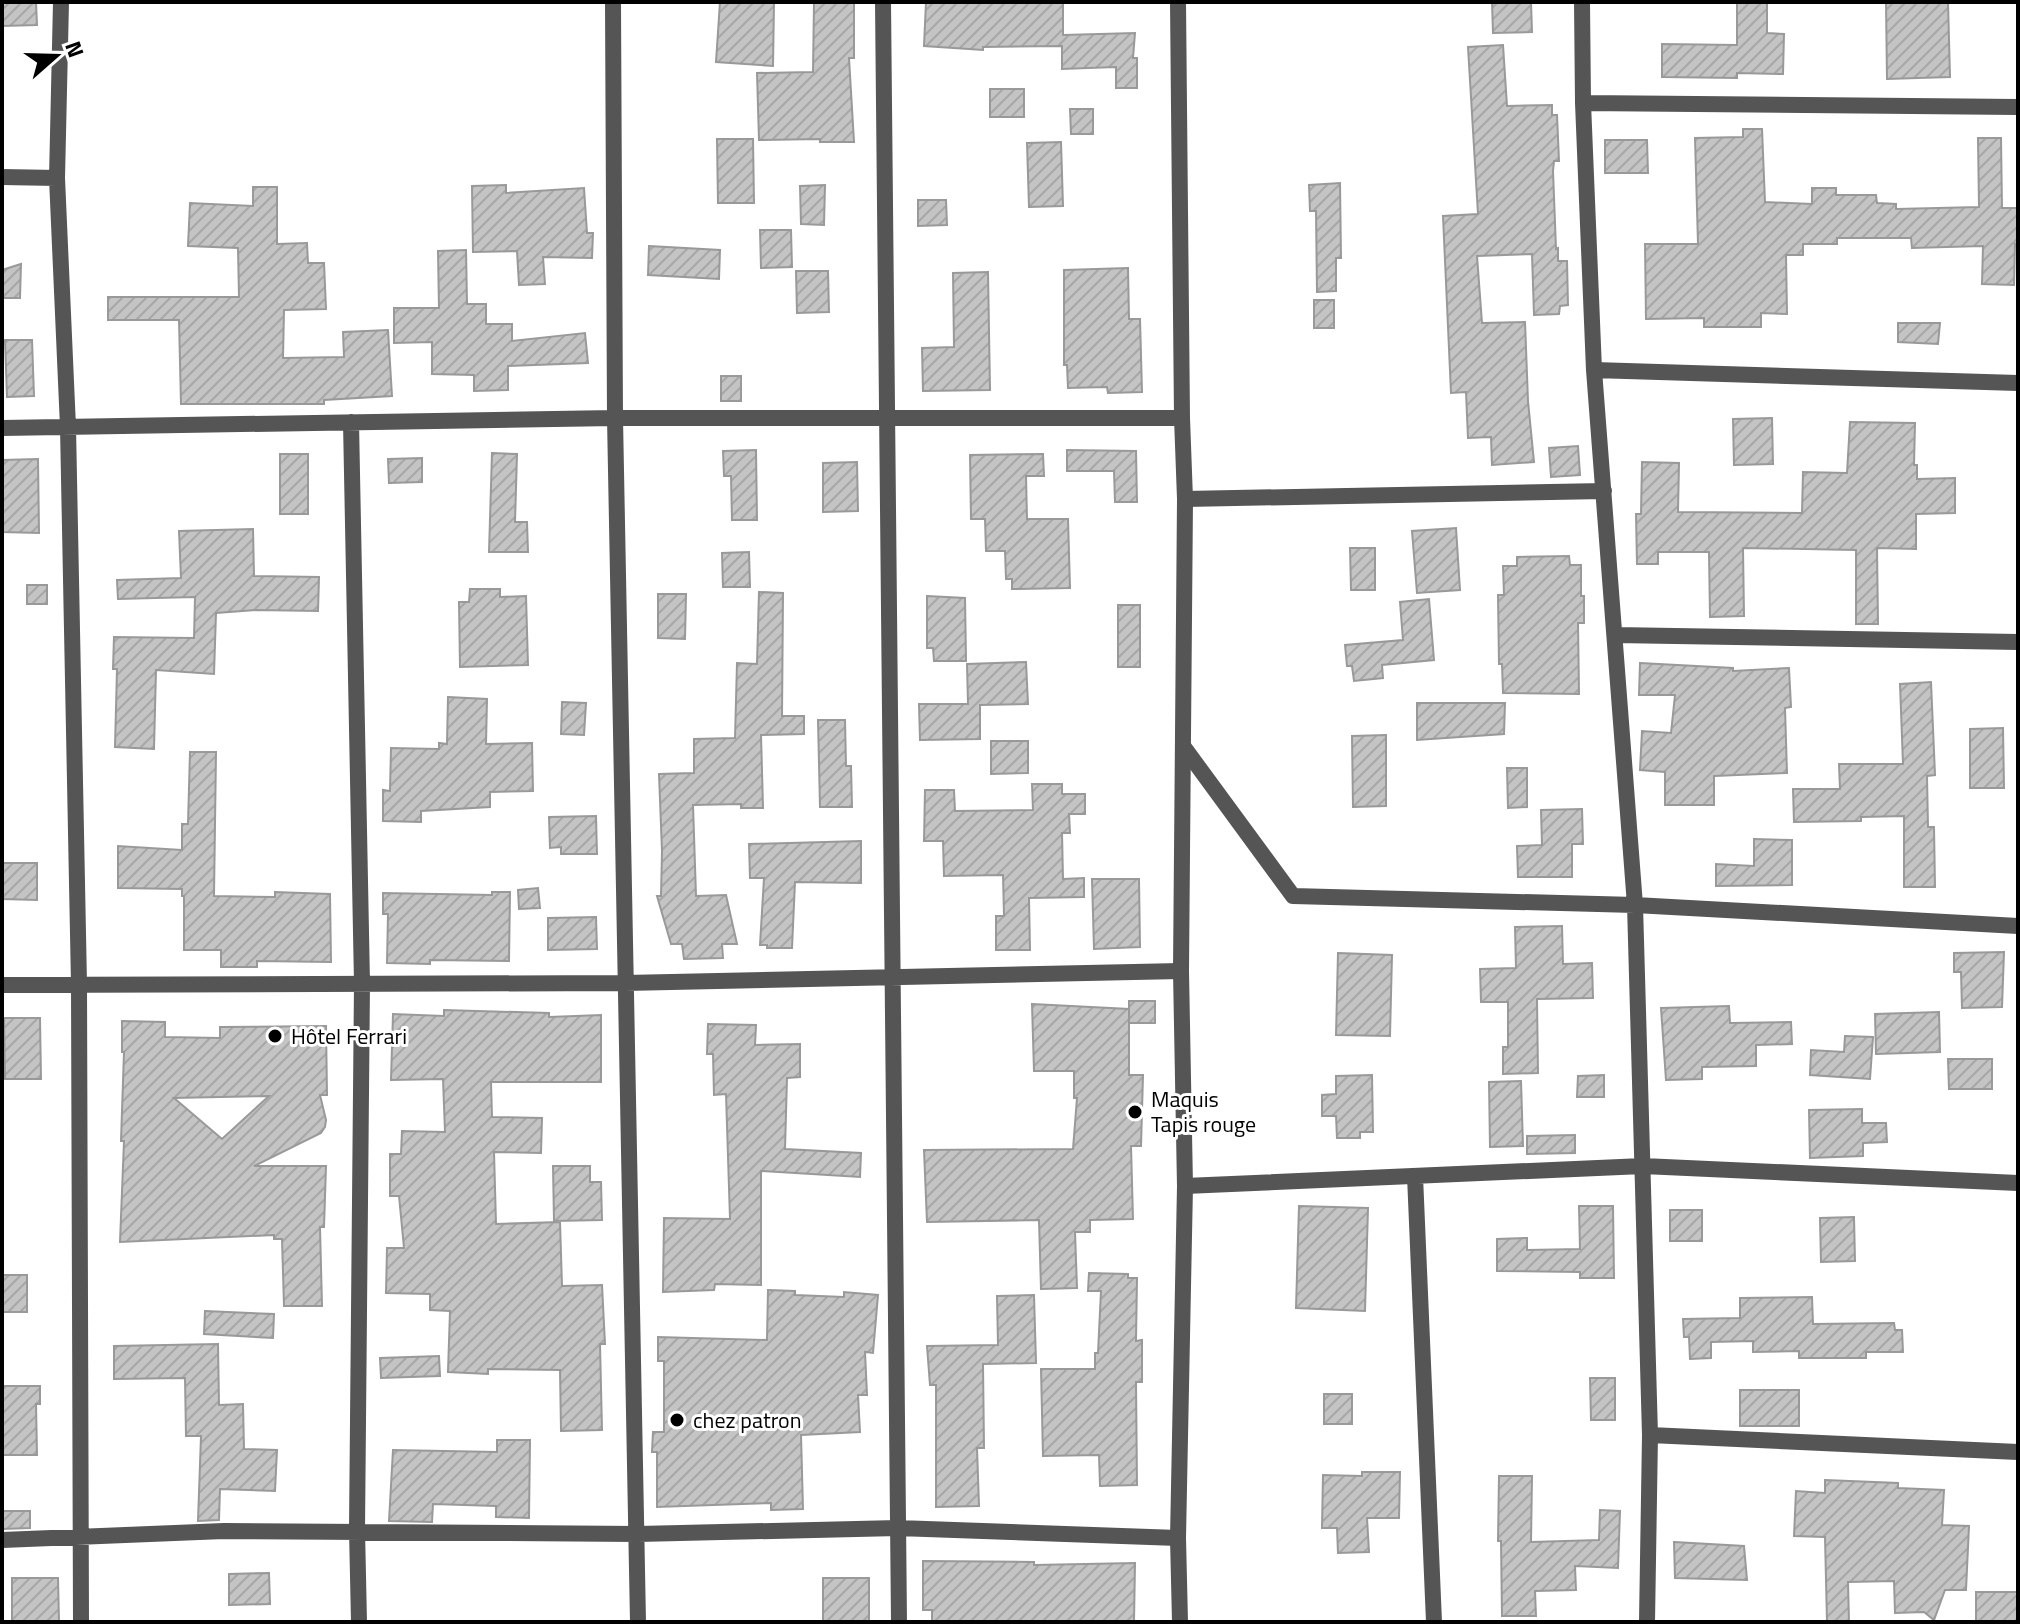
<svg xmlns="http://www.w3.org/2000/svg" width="2020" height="1624" viewBox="0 0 2020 1624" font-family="'Titillium Web',sans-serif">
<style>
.building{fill:url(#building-hatch);stroke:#999;stroke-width:2;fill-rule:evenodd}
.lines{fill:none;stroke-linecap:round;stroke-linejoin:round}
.minor{stroke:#555;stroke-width:16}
.tertiary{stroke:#555;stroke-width:16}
.poi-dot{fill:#000;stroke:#fff;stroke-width:3}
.labels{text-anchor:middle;stroke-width:6;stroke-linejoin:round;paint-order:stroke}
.poi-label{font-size:22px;fill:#000;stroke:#fff;text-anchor:start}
</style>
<defs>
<pattern id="building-hatch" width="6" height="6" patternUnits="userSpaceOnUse" patternTransform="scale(2)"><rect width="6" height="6" fill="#c4c4c4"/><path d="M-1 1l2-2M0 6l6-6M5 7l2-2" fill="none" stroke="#a7a7a7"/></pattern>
</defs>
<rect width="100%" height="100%" fill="#fff"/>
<!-- building -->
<path class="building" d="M2,2h34l1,23 -35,1z
M720,2h54l-1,64 -57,-4z
M814,2h40v56h-5l5,84h-34v-3l-61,1 -2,-67 56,-1z
M926,2h137v33l72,-2 -2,25h4v30h-21v-21l-54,2v-23l-79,1v3l-59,-4z
M1492,2h39l1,30 -39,1z
M1737,2h30v31l17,1 -1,40 -46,-1v5l-75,-1v-33l75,1z
M1886,2h62l2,75 -63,2z
M1503,45l4,61 45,-1v10h5l2,46h-5l-1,10 3,78 2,-1v13h9l1,44 -8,1 -1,8 -25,1 -2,-61 -55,2 5,67 43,-1 3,79 6,61 -42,3 -1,-28 -23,1 -2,-46 -15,1 -8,-177 35,-2 -10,-167z
M990,89h34v28h-34z
M1070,109h23v25h-22z
M1743,129h19l3,73 47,2v-16h24v7h40l1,8 19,1v5l83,-2 -1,-69h23l1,70h16v36h-3l-1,41 -32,-1 1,-38 -71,2 -1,-10h-74v6h-34v11h-17l1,59 -26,-1v14h-57v-9l-58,1 -1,-75h53l-3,-106 48,-1z
M717,139h36l1,64h-36z
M1605,140h42l1,33h-43z
M1061,142l2,64 -34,1 -2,-64z
M1340,183l1,75h-5v33l-19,1 -1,-81h-6l-1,-26z
M506,185v8l78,-5 3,45h6l-1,25 -49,-1 2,27 -26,1 -2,-34 -44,1 -1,-66z
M825,185l-1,40 -23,-1 -1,-38z
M253,187h24v57l30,-1 1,20h16l2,46 -42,1 -1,48 61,-1 -1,-25 45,-2 4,66 -68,4v4h-143l-2,-84h-71v-23h131l-1,-49 -50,-2 2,-43 63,3z
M918,200h28l1,25 -29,1z
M760,230h31l1,37 -31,1z
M649,246l71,4 -1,29 -71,-4z
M466,250l1,54h19v20h26v17l73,-8 3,30 -80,3v24l-34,1v-16l-42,-1v-32l-38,1v-35h45l-1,-57z
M21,264l-1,34h-18v-28z
M1128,268l1,51h11l2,73 -34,1 -1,-6 -39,1 -1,-23h-3v-95z
M796,271h32l1,41 -32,1z
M988,272l2,118 -67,1 -1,-43 32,-1 -1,-74z
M1314,300h20v28h-20z
M1898,323h42l-2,21 -40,-2z
M5,340h27l2,56 -27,1z
M721,376h20v25h-20z
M1772,418l1,46 -39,1 -1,-46z
M1850,422l65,1 -1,42h3v14l38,-1v35l-39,1v35l-39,-1 1,76h-22v-74l-113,-2 1,68 -34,1 -1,-65h-51v12h-21l-1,-50h5l1,-52 37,1 -1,49 124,1 1,-41 44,1z
M1578,446l2,29 -29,2 -2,-29z
M756,450l1,70h-25l-1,-44h-7l-1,-25z
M1067,450l69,1 1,51h-22l-1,-31h-47z
M492,453l25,1 -2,68h12l1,30h-39z
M280,454h28v60h-28z
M1043,454l1,22h-18l1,43h41l2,69 -58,1v-10h-6l-1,-28h-19l-1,-32h-14l-1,-64z
M422,458v24l-33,1 -1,-24z
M38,459l1,74 -37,-1v-72z
M857,462l1,49 -35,1v-49z
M1456,528l4,62 -43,3 -5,-62z
M253,529l1,47 65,1 -1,34 -62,-1 -40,3 -2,61 -58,-4 -2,79 -39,-2 2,-78h-4l1,-32 80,1 1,-41 -77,2 -1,-19 64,-2 -2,-47z
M1350,548h25v42h-24z
M749,552l1,35h-27l-1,-34z
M1569,556l1,9h11v31h3v27h-6l1,71 -76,-1 -1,-29h-3l-1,-69h6l-1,-29h14v-9z
M27,585h20v19h-20z
M470,589h30v8l26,-1 2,69 -68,2 -1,-65h10z
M759,592l24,1 -1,123h22v18l-43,1 2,73h-22v-4l-48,1 3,91 30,-1 11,49h-15l1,14 -39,1 -2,-15h-11l-14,-48h4l1,-45 -3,-77 35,-1v-34l41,-1 2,-75 20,1z
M658,594h28l-1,45 -27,-1z
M927,596l38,2 1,63h-32l-1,-13h-6z
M1429,599l5,61 -52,5 1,13 -29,3 -2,-15h-5l-2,-21 58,-5 -3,-38z
M1118,605h22v62h-22z
M1026,662l2,42 -48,1v34l-60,1 -1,-36h49l-1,-40z
M1640,663l93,5v3l56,-3 2,39 -6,1 2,65 -73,3v29h-49v-33l-25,-2 2,-39 29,2 4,-38h-36z
M1931,682l4,93 -8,1 1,51h6l1,60h-31v-71l-43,1v4l-67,1 -1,-33h47l-1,-25h64l-3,-80z
M448,697l39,2 -1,45 46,-1 1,48 -43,1v15l-69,4v11l-38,-1v-31l7,1 1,-43 48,1v-6l8,1z
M562,702l24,1 -2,32 -23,-1z
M1417,703h88l-1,31 -87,6z
M818,720h27l1,46h5l1,41h-32z
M2003,728l1,60h-34v-59z
M1386,735v71l-33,1 -1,-71z
M991,741h37v32l-37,1z
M190,752h26l-2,144 61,1v-5l55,2 1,68 -74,-1v6h-36v-17h-37v-54h-2v-7l-64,-1v-42l64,4v-26h6z
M1507,768h20v39l-19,1z
M1032,784h30v10h23v20h-16l1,19h-8l1,46 21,-1v19l-55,1 1,52h-34v-34h8l-1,-41 -59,1 -1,-35h-19l1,-51h29l1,21 78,-1z
M1582,809l1,35h-11v33h-54l-1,-31 25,-1 -1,-35z
M596,816l1,38h-36v-7l-11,1 -1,-31z
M1754,839l38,1v45l-76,1v-22l38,2z
M861,841v42l-66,-1 -3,66h-25v-3h-7l4,-67h-14l-1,-34z
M2,863h35v37l-35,-1z
M1092,879h47l1,68 -46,2z
M538,888l2,20 -21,1 -1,-19z
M492,892h18l-1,69 -79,-1v4l-43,-1 1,-49h-5v-21l109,2z
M596,917l1,32 -49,1v-32z
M1562,926l1,38 29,-1 1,35 -56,1 1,74 -35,1v-27h5v-45h-27l-1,-33 36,-1 -1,-41z
M2004,952l-2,55 -40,1 -1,-36h-7v-19z
M1338,953l54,2 -2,81 -54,-1z
M1129,1001h26v22h-26z
M1032,1004l97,5v66h14l-2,71h-10l2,73 -43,1v12h-15l2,56 -36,1 -2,-69 -112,2 -3,-72 149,-1 4,-51h-3v-27h-40z
M1729,1006l1,17 61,-1 1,22 -36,1v21l-54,1v12l-36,1 -5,-72z
M444,1010l105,3v4l52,-2v67h-110l1,35 50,1 -1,35 -47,-1 2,72 64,-2 2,64 40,-1 3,59h-5l2,86 -41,1 -1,-61 -72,-1v5l-40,-2 2,-61 -20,-1v-16l-44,-1 1,-45h17l-5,-52h-9v-42h11l1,-23 43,1 -2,-53 -52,1 2,-66 51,2z
M1939,1012l1,40 -64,2 -1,-40z
M4,1018h36l1,61h-36z
M122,1021l43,1v15l55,1v-11l106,-1 1,69h-7l6,25 -1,7 -4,6 -67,33h72l-2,61h-4l2,79h-38l-2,-67h-8v-4l-154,7 4,-101h-3l3,-89h-2zM269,1096l-47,43 -48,-41z
M708,1024l48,1 -1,20 45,-1v33l-13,1 -2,71 76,4 -1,24 -99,-6v114l-46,-1 -1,6 -51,2 1,-74 66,1 -4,-125 -12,1 -1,-41h-6z
M1845,1036l28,1 -3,42 -60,-4 1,-25 33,2z
M1948,1059h44v30h-43z
M1372,1075l1,57h-13v6h-23l-1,-22h-14v-21l14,-1v-18z
M1604,1075v22h-27l1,-21z
M1521,1081l2,65 -33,1 -1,-65z
M1862,1109v14h24l1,19 -24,1v13l-53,2 -1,-48z
M1575,1135v18l-48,1v-18z
M553,1166h37v16h11l1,38 -48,1z
M1299,1206l69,2 -3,103 -69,-3z
M1579,1206h34l1,72h-34v-6l-83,-1v-32l30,-1v12l53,-1z
M1670,1210h32v31h-32z
M1854,1217l1,44 -34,1 -1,-44z
M1089,1273l39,1v4h9l-1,63 6,-1v42h-6l1,103 -37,1 -1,-31 -56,1 -2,-87h54v-16h3l3,-62h-13z
M2,1275h25v37h-25z
M768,1290l27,1v4l49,2v-5l34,3 -5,58 -8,-1 2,43h-9l2,37 -59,3 2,74 -32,1v-7l-114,4v-55h-5l1,-20h11v-71h-6v-24l109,3z
M1034,1295l2,68 -53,1 1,84h-7l2,58 -43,1v-122h-6l-3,-39 71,-1 -1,-49z
M1812,1297l1,27 81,-1 1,7h7l1,22h-37v6h-67v-7l-46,1v-11l-42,1v16l-21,1 -1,-22h-5l-1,-18 57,-1v-20z
M205,1311l69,3 -1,24 -69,-4z
M218,1344l1,61 24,-1 1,45 33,1 -2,41 -55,-2 -1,31 -21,1 3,-85h-15l-1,-58 -71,1v-33z
M439,1356l1,20 -59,2 -1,-20z
M1590,1378h25v42h-24z
M2,1386h38v18h-4l1,51h-35z
M1740,1390h59v36h-59z
M1324,1394h28v30h-28z
M497,1440h33l-1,78 -33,-1v-11l-63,-2 -1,18 -43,-1 4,-71 104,2z
M1362,1472h38l-1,46h-32l2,34 -31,1 -1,-25h-15l1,-53 39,1z
M1499,1476h33l-1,66 68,-2 1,-30 20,1 -2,57 -43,-2 1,24 -41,1 1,25h-34l-1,-75h-3z
M1825,1480l73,3v5l46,2 -2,35 27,1 -3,64h-21l-11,30 -10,-8 -29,1 -1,-32 -46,1 1,40h-22l-2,-85 -31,-1 2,-45 29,2z
M2,1511h28v17l-28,1z
M1674,1542l70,4 3,34 -72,-2z
M923,1561l111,1v3l101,-2 -1,59h-202v-12h-9z
M269,1573l1,31 -41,1v-31z
M12,1578h46l1,44h-47z
M823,1578h46v44h-46z
M1976,1592h42v30h-42z"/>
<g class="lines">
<!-- minor -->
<path class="minor" d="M61,2l-4,176 11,249 11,557 2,638
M613,2l2,416 23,1204
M883,2l16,1620
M1582,2l1,101 11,267 41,535 15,530 -3,187
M1583,103l435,4
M2,177l55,1
M1594,370l424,13
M351,422l11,561 -5,547 2,92
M2,428l613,-10h567
M1185,499l419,-8
M1615,635l403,7
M1183,746l110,150 342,9 383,21
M2,985l623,-2 556,-12
M1415,1176l19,446
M1185,1186l458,-20 375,17
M1650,1435l368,17
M2,1540l222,-9 414,3 260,-6 280,10"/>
<!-- tertiary -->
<path class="tertiary" d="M1178,2l4,416 3,81 -4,472 4,215 -7,352 2,84"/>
</g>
<!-- markers -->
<g class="poi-dot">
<circle cx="275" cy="1036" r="8"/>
<circle cx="1135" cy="1112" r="8"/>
<circle cx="677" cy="1420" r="8"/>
</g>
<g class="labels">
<!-- poi labels -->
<g class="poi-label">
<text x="291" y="1044">Hôtel Ferrari</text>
<text x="1151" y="1107">Maquis<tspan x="1151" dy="25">Tapis rouge</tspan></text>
<text x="693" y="1428">chez patron</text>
</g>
</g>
<!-- border -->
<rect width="2020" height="1624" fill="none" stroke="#000000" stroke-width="8"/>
<!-- north arrow -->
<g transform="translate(56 56) rotate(70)" stroke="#ffffff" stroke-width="6" paint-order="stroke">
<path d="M0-6L14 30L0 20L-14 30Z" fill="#000000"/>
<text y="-12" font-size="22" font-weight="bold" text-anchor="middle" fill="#000000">N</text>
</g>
</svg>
